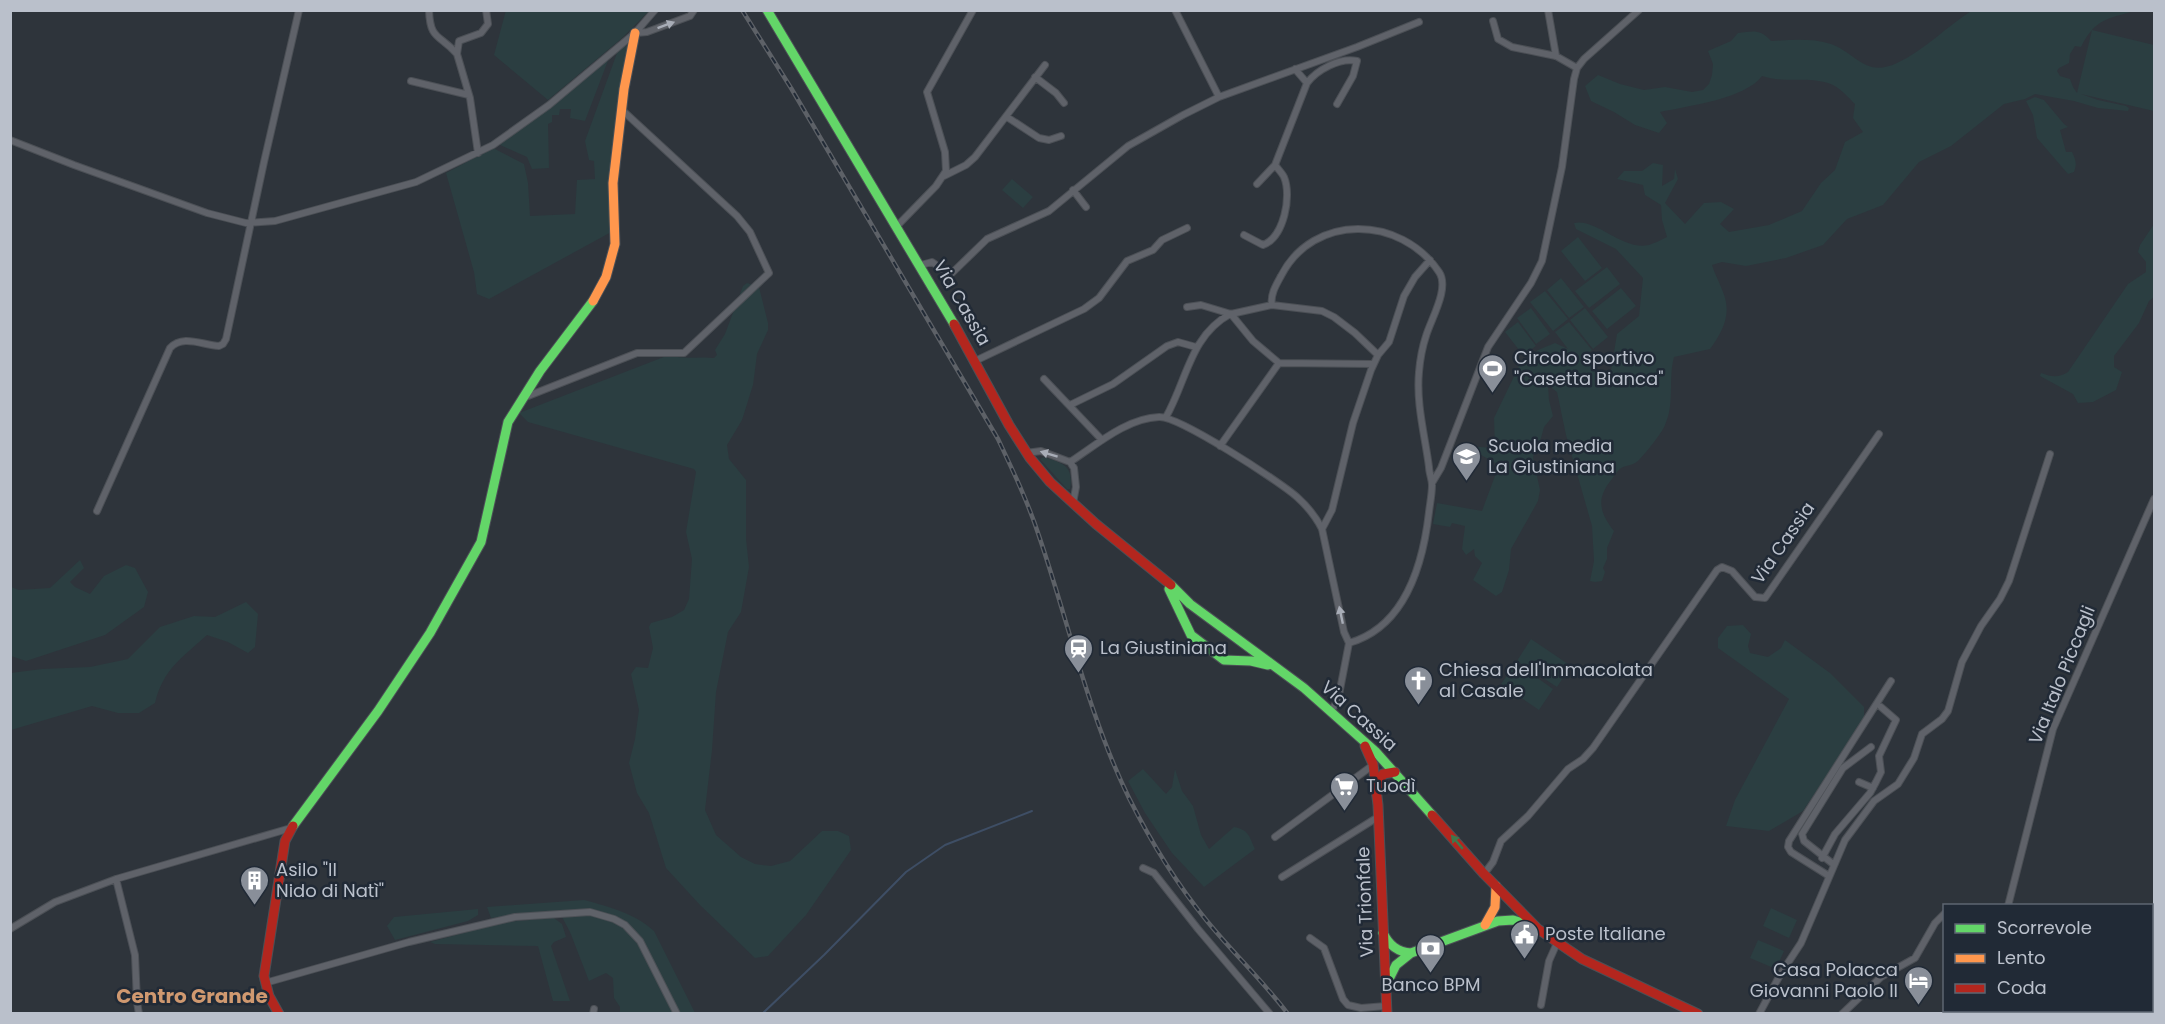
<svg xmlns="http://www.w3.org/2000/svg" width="2165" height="1024" viewBox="0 0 2165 1024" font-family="Poppins,sans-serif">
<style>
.green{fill:#2b3e41}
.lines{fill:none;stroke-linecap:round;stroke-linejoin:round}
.stream{stroke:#3e4e65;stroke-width:2}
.street-casing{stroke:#4c5056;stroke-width:8}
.fast-casing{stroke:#4c5056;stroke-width:11}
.slow-casing{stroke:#4c5056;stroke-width:11}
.jam-casing{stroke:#4c5056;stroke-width:11}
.street{stroke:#5f6269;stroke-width:6}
.fast{stroke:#63d668;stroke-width:9}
.slow{stroke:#ff974d;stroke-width:9}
.jam{stroke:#b3261e;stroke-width:9}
.rail-casing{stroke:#5d6167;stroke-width:4.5}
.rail{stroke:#212a36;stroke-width:2;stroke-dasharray:7;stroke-linecap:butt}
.oneway{fill:#a8adb7}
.oneway2{fill:#3f774c}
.labels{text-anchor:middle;stroke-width:5;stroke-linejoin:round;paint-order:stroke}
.street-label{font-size:18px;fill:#bac0cb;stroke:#212a36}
.poi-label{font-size:18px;fill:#bac0cb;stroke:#212a36;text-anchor:start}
.neighbourhood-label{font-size:20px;font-weight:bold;fill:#d09970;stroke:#212a36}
</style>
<rect width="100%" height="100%" fill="#2e343b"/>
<!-- green -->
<path class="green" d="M506,10h143v1l-28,28 -73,61 -54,-45z
M1973,10l161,1c-27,8 -39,8 -53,36l-6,-1 -5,8 -1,9 -10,5 -2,3 3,5 10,3 3,8 4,6 15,-63 62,15v66l-73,-17 17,6 28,6 3,2 -1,3 -30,-3 -24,-7 -39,-7 -10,5 -21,5 -53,42 -32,16 -36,43 -36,14 -24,26 -37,13 -40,8 -24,-4 -10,3c3,10 8,18 11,27 9,22 0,39 -13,57l-36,8c-6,22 1,46 -9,68 -3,8 -20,29 -27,36 -6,5 -11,4 -17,7 -3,2 -7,8 -9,11 -16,19 -13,33 2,52l-7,17v11l-4,9 2,4 -3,9 -7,1 -5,-1 4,-20 -2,-35 -26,-91 -9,-43 -9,-7 1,15 4,16 -9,11 -3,11 -8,19 7,33 -2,11 -27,48 -2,21 -7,22 -6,4 -23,-16 9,-17 -7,-7 -1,-7 -8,6 -4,-6 3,-23 -13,-3 -2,4 -17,-3 4,-21 45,8 17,-46 -34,-19 30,2 -1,-30 26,-54 18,-14 17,-7 13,6 -13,-17 14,-10 23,28 -10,8 22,18 7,-6 6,-36 22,-18 4,-38 -27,-29 -40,-20 -2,-6c23,-5 48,28 75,22 6,-2 12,-5 18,-8l-5,-17 -1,-15 -16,-10 -2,-10 -26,-6 7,-8h18l11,-8 10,2 -1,21 12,-7 1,-10 3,10 -13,24 20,21 19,-21 17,-1 13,7 -14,15 9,8 40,-7 33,-14 19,-28 14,-13 10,-28 18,-10 -10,-14 2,-14c-6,-6 -14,-15 -22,-19 -23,-10 -48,-1 -71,-9 -17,23 -74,30 -102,36l7,11 -8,10 -24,-8 -21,-13 -23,-11 -6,-15 13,-11 22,9 24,6 21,-3 27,5 11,-2 6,-6 3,-9 1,-11 -5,-13 23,-10 7,-8c15,-2 23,-4 33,8 20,-1 41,-3 60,3 25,9 34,34 66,19 28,-13 50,-37 76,-53z
M629,41l-16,190 -124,68 -12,-5 -3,-22 -28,-99 47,-25 31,16 4,19 2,33 45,-2 2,-34 18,-1 -1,-18 -5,-1 -4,-19 32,-88z
M609,58l-24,63 -15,-3 1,-9h-11l-1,6h-7v7l-4,2 1,44 -17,1 -5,-12 -29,-13z
M2035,97l9,3 20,24 4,3 -8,3 6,22h6c4,8 5,12 2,20l-6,2 -31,-36 -4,-23 -7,-14z
M1012,179l21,18 -10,11 -21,-18z
M2154,224v73l-5,4 -10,22 -25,33v11l8,5 -6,18 -23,12 -15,1 -5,-9 -33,-18 1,-3c11,4 17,5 27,-1l60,-88 18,-12v-10l-8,-10 2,-7z
M1578,237l24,31 -17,13 -24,-30z
M1607,267l13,17 -31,24 -14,-17z
M1561,278l23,29 -15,11 -22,-28z
M747,283l12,4 9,36v7l-11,24 -4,31 -11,35 -15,25 2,14 17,21v59l3,28 -8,45 -13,20 -12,60 -4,58 -7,60 11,25 25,22 14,7 16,2 19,-5 32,-30h16l11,5 2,14 -45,65 -38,41 -13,2 -55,-53 -34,-37 -17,-55 -12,-20 -8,-30 6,-24 4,-29 -8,-36 5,-7 12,1 5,-20 -4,-21 2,-4 21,-6 12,-7 5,-11 3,-40 -6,-27 10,-60 -2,-3 -166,-47 -9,-9 150,-58c15,5 30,1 45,3l3,-3 -2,-5 10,-16 18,-48z
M1621,288l15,18 -29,23 -15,-18z
M1545,291l23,28 -15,12 -23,-29z
M1531,308l19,26 -14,10 -19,-26z
M1585,308l23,29 -15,12 -23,-29z
M1518,322l18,24 -13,9 -18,-23z
M1044,457c19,6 30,9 26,32h-3l-27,-30z
M80,560l4,8 -14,14 5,5 15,7 14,-18 22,-11 9,3 13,24 -4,15 -39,28 -79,26 -15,-5v-69l8,3 31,-2z
M246,602l12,12 -3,33 -7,6 -20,-11 -21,-7c-24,22 -44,34 -52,68l-16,10h-21l-26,-7 -81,24v-57l31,-4 48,-2 38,-8 32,-32 34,-11 21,1z
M1743,625l8,9 -3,12 2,7 18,4 13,-9 4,-8 45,33 34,34v12l-61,92 -34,20 -43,-5 9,-26 54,-101 -71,-51v-10l9,-12z
M1531,639l40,27 -14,21 -40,-26z
M1516,663l37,26 -14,21 -38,-26z
M1143,769l23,25 6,-7 3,-18 7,22 11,15 8,29 8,14 25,-22c15,3 15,9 21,22l-51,38 -32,-34 -27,-40 -17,-32z
M584,900c26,7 50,13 70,31l41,82h-75v-6l-6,-9 -1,-20 -7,-5 -17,8 -19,-49 -9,-17 -12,-3 -58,6 -4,-11z
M1771,908l26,12 -8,18 -26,-12z
M478,909v6l-10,6 -73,19 -8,-14 7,-9z
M554,918l8,6 4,13 -12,5 -3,4 19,55h-17l-15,-55 -103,-2 -5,-2 74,-20z
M1758,940l26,11 -8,18 -26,-11z"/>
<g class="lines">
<!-- stream -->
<path class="stream" d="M762,1014l62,-59 82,-83 39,-27 87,-34"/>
<defs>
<path id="street" d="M429,10c1,31 11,24 28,44
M1175,10l44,87
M1548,10l8,46
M1493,21l5,18 14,8 44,9 21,12
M636,33l11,-1 43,-16 4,-6
M1035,77l21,16 8,10
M411,81l58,14
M1307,83c10,-13 33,-26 50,-22l-4,15 -16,28
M1007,117l32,21 10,2 12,-4
M10,140l64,25 133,48 39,10 29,-2 141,-39 77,-37 56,-40 86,-72 20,-23
M478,153l-8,-55 -13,-44 2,-13 22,-8 7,-9 -2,-14
M944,176l22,-11 9,-8 70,-92
M1257,184l18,-19
M1073,190l13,17
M897,226l39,-40 10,-15 -1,-19 -18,-60 46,-82
M1244,235l19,10c21,-8 29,-49 21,-68 -2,-4 -6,-8 -9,-12l32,-82 -12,-14
M921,265l11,-3 14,10 5,2 36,-35 62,-28 79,-65 55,-31 36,-18 138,-50 62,-25
M1272,305c-2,-10 4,-20 9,-29 32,-63 120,-61 158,-4 11,16 -8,47 -13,64 -4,12 -6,24 -7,36 -3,32 6,64 10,95 0,6 3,12 3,18 0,9 -2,18 -3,27 -6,52 -24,115 -80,131
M1187,307l14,-2 30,9 41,-9 50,6 12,6 21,16 23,22
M1231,314l22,27 26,22 94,1
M975,361l109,-52 15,-11 28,-37 26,-11 9,-10 25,-12
M1044,379l58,61
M523,398l114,-45h47l85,-80 -19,-41 -13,-16 -116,-107
M1070,405l43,-21 54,-38 11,-4 18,5
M1166,417c21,-37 24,-81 64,-103
M1220,446l59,-83
M1026,453l15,-2 29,11 4,6 2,19 -3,16
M1070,462c26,-17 57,-44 89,-45 20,-1 120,64 138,80 10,9 19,20 25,32l22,103 5,11 -11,57 -7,11
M1432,483l9,-15 47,-121 43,-64 11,-22 20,-94 12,-88 3,-11 7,-9 55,-49
M97,511l73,-163c13,-14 32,-3 49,-2l4,-2 3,-5 38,-177 35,-152
M1322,529l10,-19 21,-87 18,-53 7,-15 11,-13 15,-46 11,-19 15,-17
M1859,782l14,6
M1275,837l98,-72
M1822,858l13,-24 35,-41 6,-11 5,-10 -2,-16 17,-36 -15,-13
M1833,864l-29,-23 -2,-7 41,-66 28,-21
M1143,868l11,5 44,56 72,85
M1484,874l9,-12 8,-21 27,-25 40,-47 15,-10 10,-11 124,-178 5,-3 10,4 23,26 10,1 114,-164
M1829,876l-38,-24 -3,-5 1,-6 102,-160
M1282,877l96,-60
M116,879l19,76 2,47 2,12
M2008,906l45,-177 101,-230
M10,929l45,-27 61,-23 175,-51
M1310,938l14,10 19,51 5,6 13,3 25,-2
M265,983l144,-41 106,-25 75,-5 24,7 11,6 15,16 37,73
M1541,1005l8,-44 8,-18
M2086,1011l3,3
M593,1014l1,-5
M1759,1014l21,-39 21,-32 44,-103 29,-39 24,-17 16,-26 8,-24 20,-15 6,-8 14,-49 19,-36 19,-27 9,-18 41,-127
M1842,1014l39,-37 34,-19 20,-35 9,-9"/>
<path id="fast" d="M767,10l187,314
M1171,585l19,19 114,84 71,63 57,64
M1169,589l22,46 33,25 27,1 17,4
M293,826l85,-115 52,-78 51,-91 27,-120 32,-51 53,-70
M1383,933c6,12 14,19 28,20
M1387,983l9,-18 15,-12 87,-32 15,-1 21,7"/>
<path id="slow" d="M593,301l13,-24 9,-33 -2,-61 11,-94 11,-56
M1485,925l10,-18 1,-21"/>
<path id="jam" d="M954,324l55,101 21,33 20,24 46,42 75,61
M1365,746l8,18 5,41 9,209
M1377,788l6,-14 12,-2
M1432,815l52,59 54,55 44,30 116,55
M279,1014l-10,-18 -5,-20 21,-135 8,-15"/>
</defs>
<!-- street casing -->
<use href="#street" class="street-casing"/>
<!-- fast casing -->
<use href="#fast" class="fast-casing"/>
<!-- slow casing -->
<use href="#slow" class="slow-casing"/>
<!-- jam casing -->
<use href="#jam" class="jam-casing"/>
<!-- street -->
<use href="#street" class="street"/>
<!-- fast -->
<use href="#fast" class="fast"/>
<!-- slow -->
<use href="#slow" class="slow"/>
<!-- jam -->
<use href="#jam" class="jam"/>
<defs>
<path id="rail" d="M742,10l49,78 207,351c15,32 30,63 41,97 30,88 49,178 90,262 22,44 47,85 78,123 26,32 56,60 81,93"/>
</defs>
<!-- rail casing -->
<use href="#rail" class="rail-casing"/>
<!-- rail -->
<use href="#rail" class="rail"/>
</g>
<!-- one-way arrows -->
<defs><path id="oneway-solid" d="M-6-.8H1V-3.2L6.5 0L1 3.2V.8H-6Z" transform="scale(1.5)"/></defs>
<g class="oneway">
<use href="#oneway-solid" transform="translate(666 25) rotate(-20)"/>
<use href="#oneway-solid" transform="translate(1049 454) rotate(-163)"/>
<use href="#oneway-solid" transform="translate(1341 615) rotate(-102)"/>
</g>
<use class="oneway2" href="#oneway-solid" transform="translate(1457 842) rotate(-130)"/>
<!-- icons -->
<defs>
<symbol id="stadium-pin" viewBox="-11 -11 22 30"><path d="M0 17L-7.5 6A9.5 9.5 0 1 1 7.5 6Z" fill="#898f99" stroke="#212a36"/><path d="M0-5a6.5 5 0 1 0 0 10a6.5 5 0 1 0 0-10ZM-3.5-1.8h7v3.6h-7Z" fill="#fff"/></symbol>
<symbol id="school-pin" viewBox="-11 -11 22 30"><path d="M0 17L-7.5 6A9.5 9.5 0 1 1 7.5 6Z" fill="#898f99" stroke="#212a36"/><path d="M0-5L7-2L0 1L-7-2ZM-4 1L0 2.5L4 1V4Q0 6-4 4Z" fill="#fff"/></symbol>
<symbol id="station-pin" viewBox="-11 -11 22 30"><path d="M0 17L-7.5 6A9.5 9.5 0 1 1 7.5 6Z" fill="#898f99" stroke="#212a36"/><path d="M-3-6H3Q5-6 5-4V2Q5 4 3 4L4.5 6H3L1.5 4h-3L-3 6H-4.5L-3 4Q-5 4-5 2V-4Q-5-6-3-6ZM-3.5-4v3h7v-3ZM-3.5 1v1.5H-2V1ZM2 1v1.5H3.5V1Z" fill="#fff"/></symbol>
<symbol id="church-pin" viewBox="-11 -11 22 30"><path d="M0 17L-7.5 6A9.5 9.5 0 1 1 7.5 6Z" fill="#898f99" stroke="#212a36"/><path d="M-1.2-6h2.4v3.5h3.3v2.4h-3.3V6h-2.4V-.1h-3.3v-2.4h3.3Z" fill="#fff"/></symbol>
<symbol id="supermarket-pin" viewBox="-11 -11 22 30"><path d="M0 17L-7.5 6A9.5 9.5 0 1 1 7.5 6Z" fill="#898f99" stroke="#212a36"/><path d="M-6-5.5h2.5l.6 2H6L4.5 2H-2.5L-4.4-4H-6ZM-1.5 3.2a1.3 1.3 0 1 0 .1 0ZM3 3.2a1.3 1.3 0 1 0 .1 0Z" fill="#fff"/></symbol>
<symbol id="building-pin" viewBox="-11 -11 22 30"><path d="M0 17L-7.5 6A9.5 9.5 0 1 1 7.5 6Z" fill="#898f99" stroke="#212a36"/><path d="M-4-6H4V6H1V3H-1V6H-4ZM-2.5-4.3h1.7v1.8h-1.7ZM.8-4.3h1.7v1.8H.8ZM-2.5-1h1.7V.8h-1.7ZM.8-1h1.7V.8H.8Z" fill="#fff"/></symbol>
<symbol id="civic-pin" viewBox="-11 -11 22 30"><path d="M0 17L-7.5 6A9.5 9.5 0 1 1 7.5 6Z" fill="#898f99" stroke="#212a36"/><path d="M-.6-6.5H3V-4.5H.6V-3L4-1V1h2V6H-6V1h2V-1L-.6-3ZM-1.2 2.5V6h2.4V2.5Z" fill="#fff"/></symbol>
<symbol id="bank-pin" viewBox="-11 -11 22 30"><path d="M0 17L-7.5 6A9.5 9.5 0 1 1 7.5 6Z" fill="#898f99" stroke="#212a36"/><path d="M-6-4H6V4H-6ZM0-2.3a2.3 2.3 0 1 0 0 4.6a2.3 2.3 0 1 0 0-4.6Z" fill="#fff"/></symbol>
<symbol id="hotel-pin" viewBox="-11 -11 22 30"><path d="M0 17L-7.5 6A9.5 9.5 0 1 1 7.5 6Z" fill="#898f99" stroke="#212a36"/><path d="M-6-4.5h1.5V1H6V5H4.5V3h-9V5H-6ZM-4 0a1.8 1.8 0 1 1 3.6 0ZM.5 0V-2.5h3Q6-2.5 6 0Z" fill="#fff"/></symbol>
</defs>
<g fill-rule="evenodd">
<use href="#stadium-pin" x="1476" y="352" width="33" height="45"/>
<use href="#school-pin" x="1450" y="440" width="33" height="45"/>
<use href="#station-pin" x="1062" y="632" width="33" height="45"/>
<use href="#church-pin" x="1402" y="664" width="33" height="45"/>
<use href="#supermarket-pin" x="1328" y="770" width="33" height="45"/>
<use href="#building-pin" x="238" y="864" width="33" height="45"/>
<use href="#civic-pin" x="1508" y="918" width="33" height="45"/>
<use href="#bank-pin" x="1414" y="932" width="33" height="45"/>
<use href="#hotel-pin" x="1902" y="964" width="33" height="45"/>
</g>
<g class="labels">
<!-- street labels -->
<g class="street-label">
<text transform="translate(962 303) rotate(60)" y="6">Via Cassia</text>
<text transform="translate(1783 543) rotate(-55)" y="6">Via Cassia</text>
<text transform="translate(2062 675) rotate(-68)" y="6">Via Italo Piccagli</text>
<text transform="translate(1359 716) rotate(42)" y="6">Via Cassia</text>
<text transform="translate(1365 902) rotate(-92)" y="6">Via Trionfale</text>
</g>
<!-- poi labels -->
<g class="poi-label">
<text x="1514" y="364">Circolo sportivo<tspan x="1514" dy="21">"Casetta Bianca"</tspan></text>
<text x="1488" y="452">Scuola media<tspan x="1488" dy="21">La Giustiniana</tspan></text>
<text x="1100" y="654">La Giustiniana</text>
<text x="1439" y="676">Chiesa dell'Immacolata<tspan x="1439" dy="21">al Casale</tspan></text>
<text x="1366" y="792">Tuodì</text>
<text x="276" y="876">Asilo "Il<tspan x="276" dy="21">Nido di Natì"</tspan></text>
<text x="1545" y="940">Poste Italiane</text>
<text x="1898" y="976" text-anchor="end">Casa Polacca<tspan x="1898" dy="21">Giovanni Paolo II</tspan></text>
<text x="1431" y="991" text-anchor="middle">Banco BPM</text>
</g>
<!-- neighbourhood labels -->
<g class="neighbourhood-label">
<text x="192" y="1003">Centro Grande</text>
</g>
</g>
<!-- border -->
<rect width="2165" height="1024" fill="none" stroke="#bac0cb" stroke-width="24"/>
<!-- legend -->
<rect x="1943" y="904" width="210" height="108" fill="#212a36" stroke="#5e6672" stroke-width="1.5"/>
<rect x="1955" y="924" width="30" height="9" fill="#63d668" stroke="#5e6672" stroke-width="1.5"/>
<text x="1997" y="934" font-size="18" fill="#bac0cb">Scorrevole</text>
<rect x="1955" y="954" width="30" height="9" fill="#ff974d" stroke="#5e6672" stroke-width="1.5"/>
<text x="1997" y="964" font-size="18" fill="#bac0cb">Lento</text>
<rect x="1955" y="984" width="30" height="9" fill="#b3261e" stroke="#5e6672" stroke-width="1.5"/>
<text x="1997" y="994" font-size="18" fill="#bac0cb">Coda</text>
</svg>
